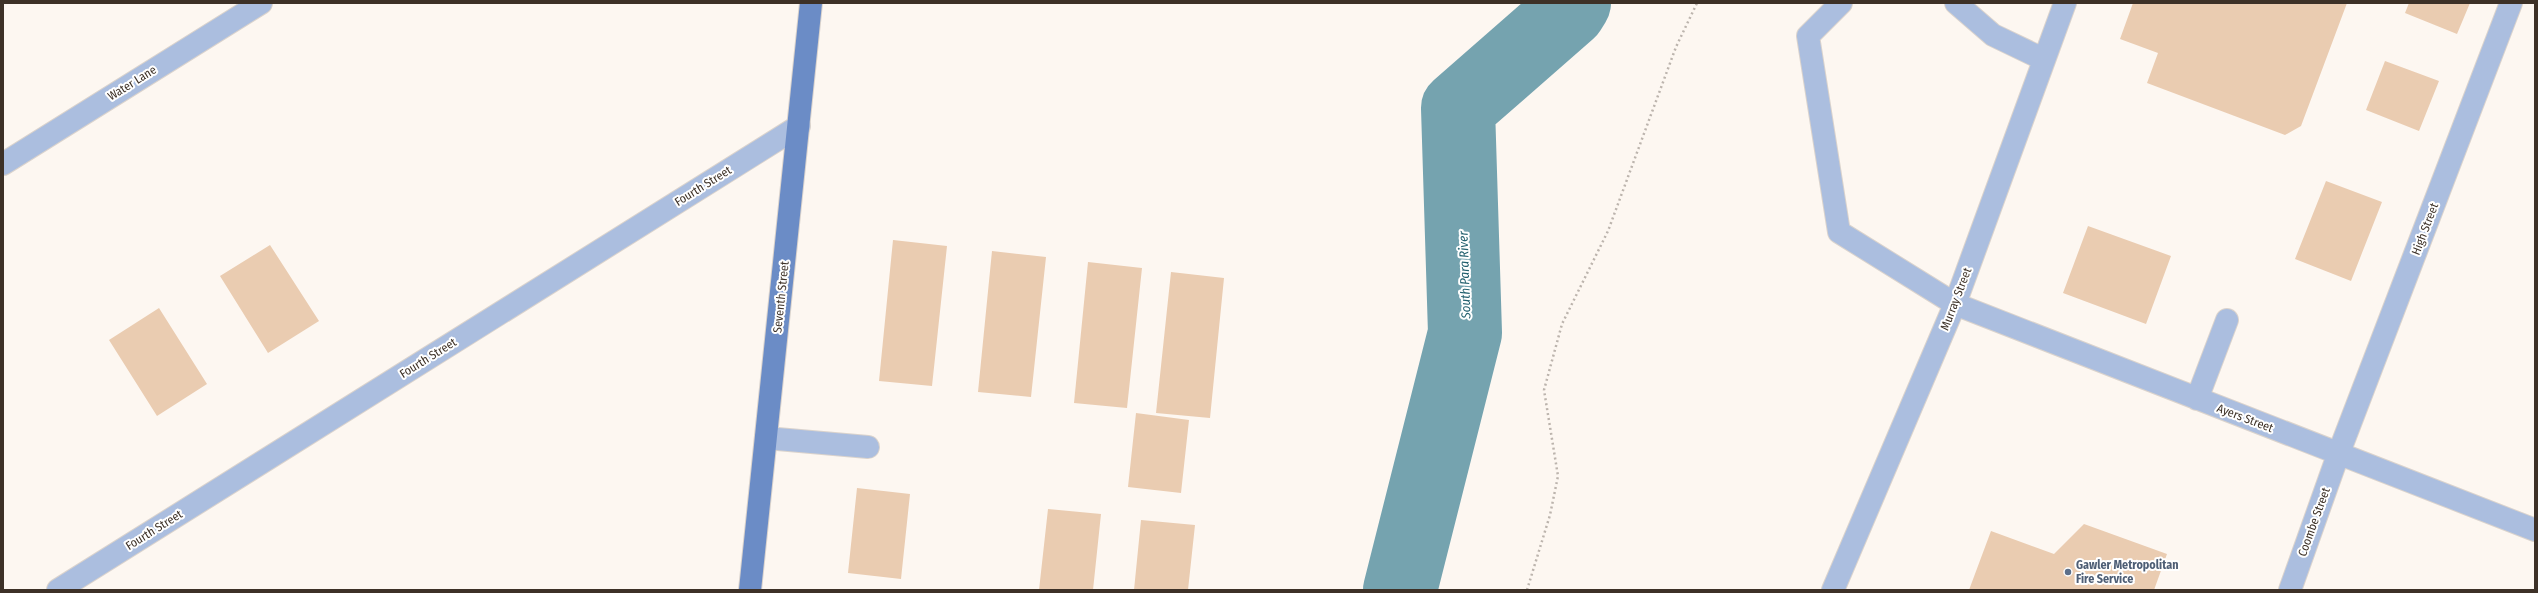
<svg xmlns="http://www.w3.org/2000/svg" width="2538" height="593" viewBox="0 0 2538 593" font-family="'Fira Sans Condensed',sans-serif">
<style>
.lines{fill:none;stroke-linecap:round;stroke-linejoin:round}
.river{stroke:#75a3af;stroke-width:74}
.building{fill:#eaccb1}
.minor-casing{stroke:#dad3cd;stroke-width:24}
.major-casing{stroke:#dad3cd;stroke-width:24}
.path{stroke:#bcb4ad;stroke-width:2.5;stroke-dasharray:2 3;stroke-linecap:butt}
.minor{stroke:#abbedf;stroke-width:22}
.major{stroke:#6b8cc6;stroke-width:22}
.service-dot{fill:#5c6f8a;stroke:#fff;stroke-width:1.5}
.labels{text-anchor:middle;stroke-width:4;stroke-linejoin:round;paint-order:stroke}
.street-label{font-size:12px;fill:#3d3127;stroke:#fff}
.service-label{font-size:12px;font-weight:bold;fill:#4e5e75;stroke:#fff;text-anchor:start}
.water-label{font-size:13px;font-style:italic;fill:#22606e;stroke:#fff}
</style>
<rect width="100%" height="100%" fill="#fdf7f1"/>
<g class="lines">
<!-- river -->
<path class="river" d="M1400,590l65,-257 -7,-225 111,-97 5,-8"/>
</g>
<!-- building -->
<path class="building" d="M2133,3h214l-46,123 -16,9 -138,-52 11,-30 -38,-14z
M2409,3h61l-13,31 -52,-21z
M2385,61l54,20 -20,50 -53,-21z
M2326,181l56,21 -31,79 -56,-22z
M2088,226l83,30 -25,68 -83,-31z
M893,240l54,6 -15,140 -53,-5z
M270,245l49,76 -51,32 -48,-77z
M992,251l54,6 -15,140 -53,-5z
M1088,262l54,6 -15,140 -53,-5z
M1171,272l53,6 -14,140 -54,-5z
M159,308l48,76 -50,32 -48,-76z
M1136,413l53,7 -8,73 -53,-6z
M857,488l53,6 -9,85 -53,-6z
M1048,509l53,5 -8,76h-54z
M1141,520l54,5 -7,65h-54z
M2084,524l83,30 -13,36h-185l22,-59 63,23z"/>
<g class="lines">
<defs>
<path id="minor" d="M1841,3l-33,33 31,196 116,72 580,226
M1956,3l37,32 50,24
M3,164l258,-161
M2197,399l30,-79
M766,438l102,9
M58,590l741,-464
M1833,590l122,-286 110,-301
M2290,590l48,-135 173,-452"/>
<path id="major" d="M750,590l61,-587"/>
</defs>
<!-- minor casing -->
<use href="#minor" class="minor-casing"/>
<!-- major casing -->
<use href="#major" class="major-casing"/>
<!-- path -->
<path class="path" d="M1527,590l23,-75 8,-39 -14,-86 18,-66 46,-93 68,-184 21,-44"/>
<!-- minor -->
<use href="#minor" class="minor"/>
<!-- major -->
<use href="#major" class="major"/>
</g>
<!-- markers -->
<circle class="service-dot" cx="2068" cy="572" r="4"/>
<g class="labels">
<!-- street labels -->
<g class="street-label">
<text transform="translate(132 83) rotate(-32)" y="4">Water Lane</text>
<text transform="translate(703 186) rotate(-32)" y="4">Fourth Street</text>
<text transform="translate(2425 229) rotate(-69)" y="4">High Street</text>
<text transform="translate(781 297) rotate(-84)" y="4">Seventh Street</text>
<text transform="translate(1956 299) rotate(-69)" y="4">Murray Street</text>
<text transform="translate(428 358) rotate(-32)" y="4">Fourth Street</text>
<text transform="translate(2245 418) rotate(21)" y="4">Ayers Street</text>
<text transform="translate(2314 522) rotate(-70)" y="4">Coombe Street</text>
<text transform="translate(154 530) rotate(-32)" y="4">Fourth Street</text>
</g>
<!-- service labels -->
<g class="service-label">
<text x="2076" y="569">Gawler Metropolitan<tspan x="2076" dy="14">Fire Service</tspan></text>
</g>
<!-- water labels -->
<g class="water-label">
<text transform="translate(1464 275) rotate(-92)" y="5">South Para River</text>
</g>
</g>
<!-- border -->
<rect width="2538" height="593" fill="none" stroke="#3d3127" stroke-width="8"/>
</svg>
